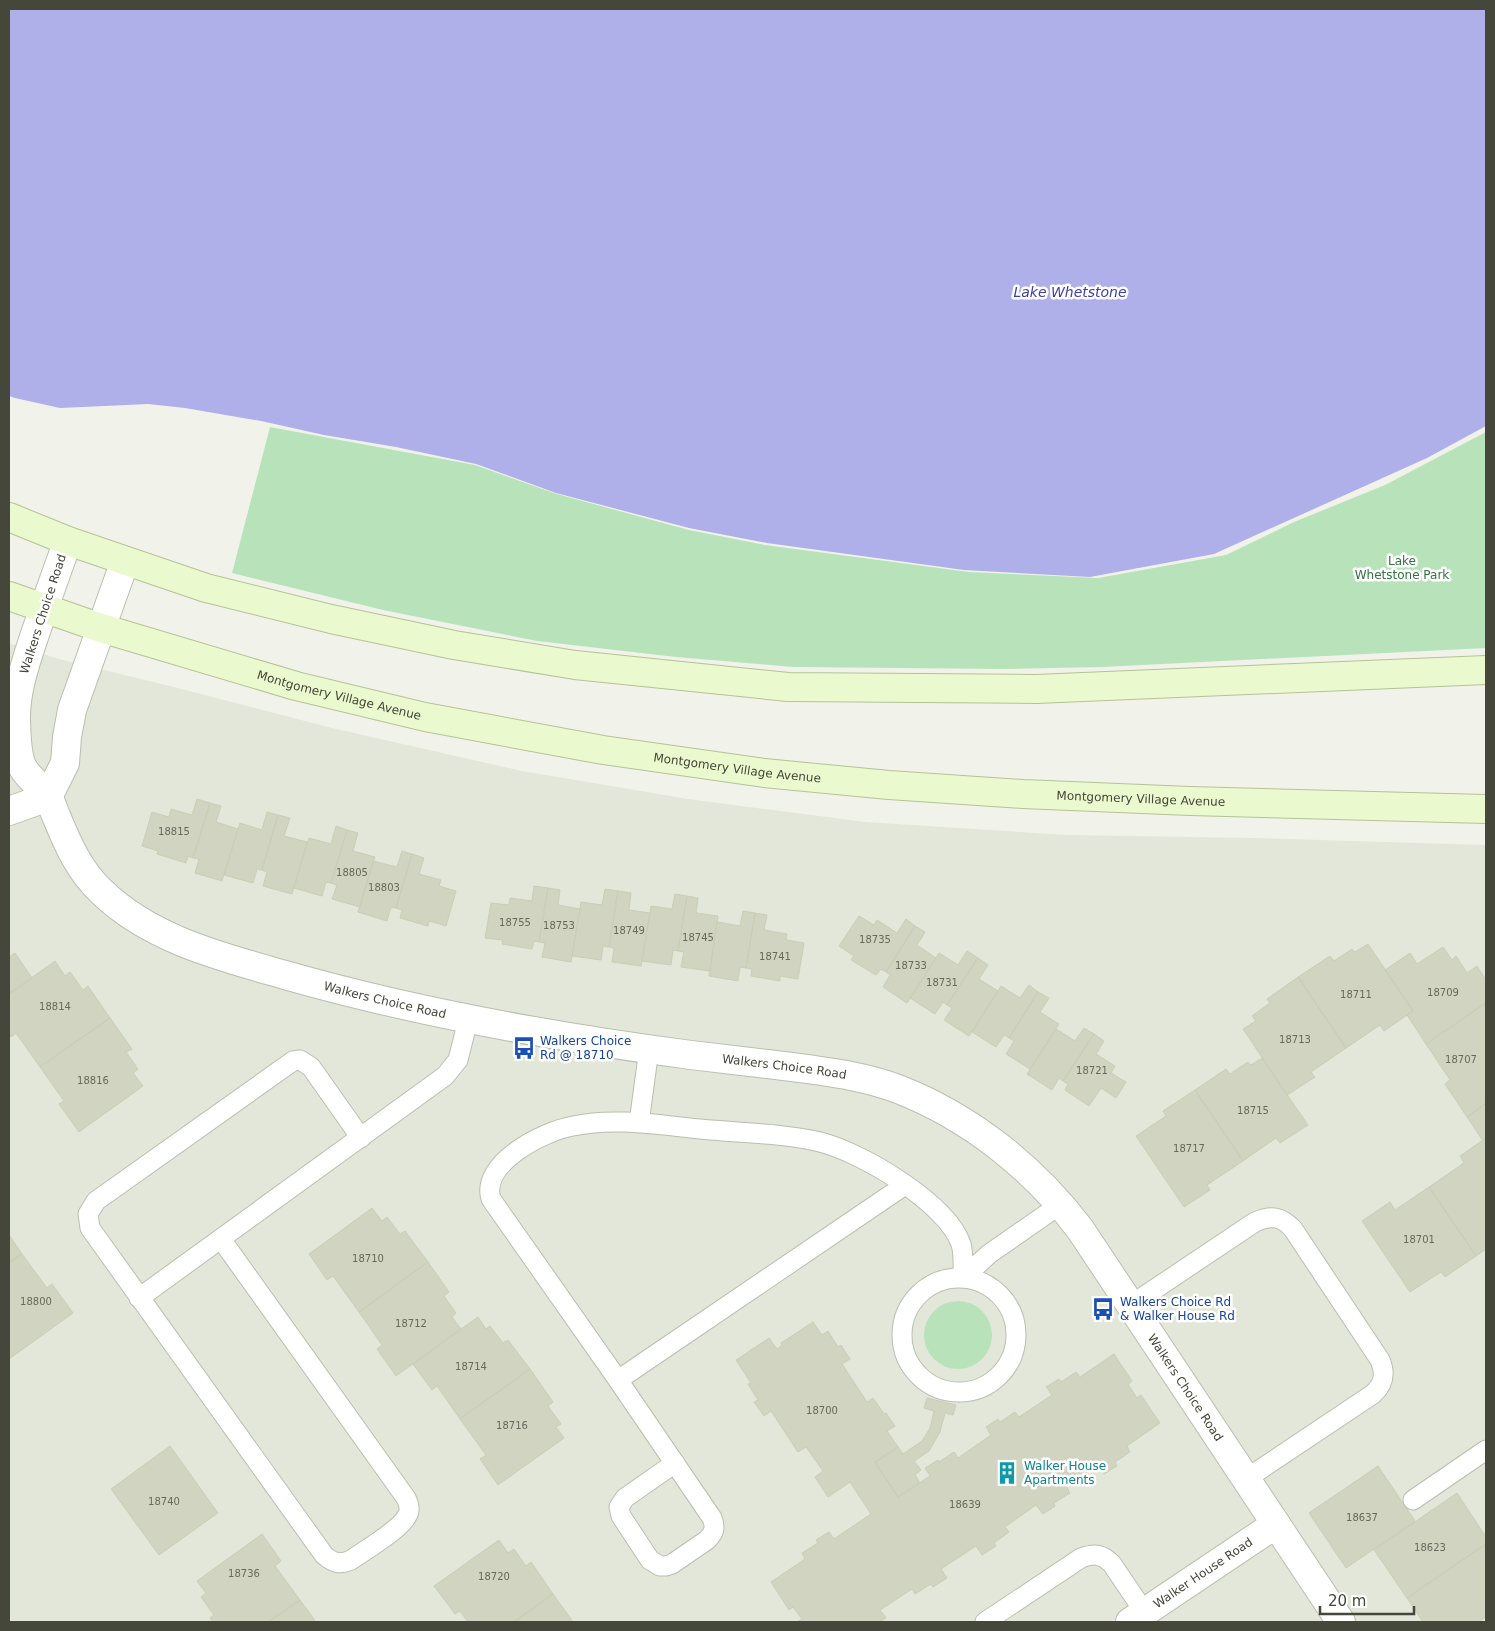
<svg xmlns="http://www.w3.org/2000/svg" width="1495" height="1631" viewBox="0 0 1495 1631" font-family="'DejaVu Sans',sans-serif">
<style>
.residential{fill:#e3e7d9}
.green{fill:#b8e3ba}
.water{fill:#afafe9}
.building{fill:#d0d4c1;stroke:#c9ceb5}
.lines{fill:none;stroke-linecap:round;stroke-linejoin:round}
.lane-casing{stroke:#babeae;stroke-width:21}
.street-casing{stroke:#babeae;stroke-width:30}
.secondary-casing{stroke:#b5c297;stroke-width:30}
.lane{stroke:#fff;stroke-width:19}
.street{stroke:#fff;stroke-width:28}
.secondary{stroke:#ebf9cf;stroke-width:28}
.labels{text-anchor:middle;stroke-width:5;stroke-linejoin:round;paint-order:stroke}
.number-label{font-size:10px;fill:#676a5b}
.park-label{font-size:12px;fill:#337340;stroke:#fff}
.street-label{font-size:12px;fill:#444739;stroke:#fff}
.transit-label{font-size:12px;fill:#164399;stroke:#fff;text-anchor:start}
.culture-label{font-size:12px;fill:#0d838f;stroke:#fff;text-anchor:start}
.water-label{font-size:14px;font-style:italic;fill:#3e3ea7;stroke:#fff}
</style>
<rect width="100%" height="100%" fill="#f1f3eb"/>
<!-- residential -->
<path class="residential" d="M9,643l50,16 119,29 154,40 190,43 166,28 177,23 202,13 189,3 230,7v777h-1477z"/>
<!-- green -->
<path class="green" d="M270,427l205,38 82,29 132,36 76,15 204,27 129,6 128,-23 68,-33 91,-37 101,-53v216l-383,19 -100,2 -210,-2 -117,-10 -139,-16 -154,-31 -151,-37z
M924 1335a34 34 0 1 1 68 0a34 34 0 1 1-68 0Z"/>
<!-- water -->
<path class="water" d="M9,9h1477v417l-59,32 -213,96 -124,23 -126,-7 -197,-27 -78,-15 -133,-35 -80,-29 -80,-17 -72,-12 -63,-14 -76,-13 -37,-4 -88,4 -45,-10 -6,-2z"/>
<!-- building -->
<path class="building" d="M197,799l13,4 -17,55 -5,-2 -2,7 -29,-9 1,-3 -16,-5 10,-34 17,5 2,-8 21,6z
M210,803l11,3 -5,16 22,7 -16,52 -27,-8 4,-14 -6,-1z
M267,812l11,3 -16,55 -5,-1 -4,14 -29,-8 16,-52 22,7z
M278,815l12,3 -6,18 23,6 -15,52 -29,-8 4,-14 -5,-2z
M336,826l11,4 -16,53 -5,-1 -4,14 -28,-8 15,-50 22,6z
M347,830l11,3 -5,18 22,6 -15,50 -28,-8 5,-14 -6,-2z
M402,851l10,3 -16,54 -5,-1 -4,14 -29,-9 15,-51 24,6z
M412,854l12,4 -5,16 22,6 -2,6 17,5 -10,35 -17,-5 -1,5 -28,-8 2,-8 -6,-2z
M534,886l14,2 -9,54 -5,-1 -2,8 -30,-5 1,-4 -18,-2 6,-35 18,2 1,-7 22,3z
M548,888l12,2 -2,15 22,4 -9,53 -29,-5 3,-14 -6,-1z
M605,889l13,2 -9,56 -6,-1 -2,14 -29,-4 9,-54 21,3z
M618,891l13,2 -2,17 21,3 -9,53 -29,-4 2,-14 -5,-1z
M675,894l12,2 -9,55 -5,-1 -2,15 -29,-4 9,-55 21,3z
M687,896l11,2 -2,15 22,3 -8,55 -29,-4 3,-15 -6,-1z
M743,911l12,2 -9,55 -6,-1 -2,14 -29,-5 8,-54 23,4z
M755,913l12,2 -3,15 23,4 -1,6 18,3 -6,36 -18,-3v5l-29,-5 1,-7 -6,-1z
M859,916l15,9 3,-5 20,13 9,-14 9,7 -29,46 -5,-3 -5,6 -25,-15 3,-4 -15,-10z
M915,926l10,6 -8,13 19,13 -29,45 -24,-16 7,-12 -4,-3z
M1368,944l45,67 -29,20 -4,-6 -34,23 -48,-71 32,-21 4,5 18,-12 3,3z
M1443,947l9,13 4,-4 11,17 10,-7 9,14v23l-60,41 -19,-29 6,-4 -28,-41 25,-17 7,11z
M967,951l11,7 -31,47 -4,-3 -8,12 -25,-16 29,-45 19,12z
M15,953l17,25 -23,16v-37z
M978,958l10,7 -9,14 19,12 -29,45 -25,-16 8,-12 -5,-3z
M55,961l10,15 5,-4 13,18 5,-4 22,32 -70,49 -24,-34 -5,4 -2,-3v-40z
M1298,977l48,71 -35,24 4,5 -28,18 -44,-66 13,-8 -4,-5 18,-13 -3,-4z
M1029,985l9,7 -29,46 -5,-3 -8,12 -24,-15 29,-46 19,12z
M1038,992l11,6 -9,14 19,12 -29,45 -24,-15 8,-13 -5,-3z
M1486,1003v100l-19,14 -22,-33 5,-4 -24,-36z
M110,1018l22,31 -6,3 12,17 -5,4 10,13 -64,46 -20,-28 5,-3 -24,-34z
M1084,1028l10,6 -31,47 -4,-3 -7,12 -25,-16 29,-45 19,12z
M1094,1034l10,7 -8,13 19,12 -4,7 15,9 -10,16 -15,-10 -12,18 -24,-16 3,-6 -5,-3z
M1262,1058l46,67 -28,18 -4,-5 -33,23 -48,-71 31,-21 4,5 18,-12 3,3z
M1195,1090l48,71 -36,24 3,5 -26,17 -48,-71 30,-20 -3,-5z
M1486,1103v35l-3,3 -16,-24z
M1486,1138v111l-10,7 -47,-69 35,-24 -4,-7z
M1429,1187l47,69 -31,21 -4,-5 -31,20 -48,-71 28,-19 5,8z
M372,1208l10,13 5,-4 13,17 5,-3 23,31 -69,50 -26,-36 -6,4 -18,-26z
M9,1235l13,19 -13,9z
M22,1254l25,34 5,-4 21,29 -64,46v-96z
M428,1262l21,30 -5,4 12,17 -4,4 9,12 -65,47 -19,-27 5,-4 -23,-33z
M478,1317l8,12 4,-3 13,17 5,-3 22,29 -70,50 -23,-33 -5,4 -19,-26z
M813,1322l9,13 6,-4 10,16 3,-2 9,14 -8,5 25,38 6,-4 11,16 2,-1 9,13 -8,5 11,16 -23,15 23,35 32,-21 -5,-8 13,-8 1,2 15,-10 4,6 33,-23 -5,-8 12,-8 2,3 15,-10 4,5 33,-22 -6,-8 13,-8 2,3 15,-10 4,5 34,-23 18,27 -4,3 9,14 4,-3 19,28 -33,23 3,6 -15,10 2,4 -13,8 -6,-9 -32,21 4,7 -16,10 1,3 -12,8 -7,-9 -31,22 4,5 -15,11 2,3 -14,9 -6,-9 -35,23 6,9 -14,9 -2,-3 -16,10 -3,-5 -32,21 6,8 -7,4h-82l5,-3 -9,-12 -4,3 -18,-28 34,-23 -3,-6 16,-10 -2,-3 13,-8 5,7 37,-25 -21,-32 -22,15 -13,-20 8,-6 -17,-24 -8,5 -27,-41 -7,5 -10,-14 4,-2 -10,-16 3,-1 -15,-23 33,-22 8,11 5,-4 -1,-2z
M530,1369l23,33 -5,4 13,18 -5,3 8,11 -66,47 -18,-26 6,-4 -26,-36z
M927,1398l29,7 -3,10 -8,-2 -5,19 -11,19 -15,10 7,9 -6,5 5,8 -22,14 -23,-35 23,-15 5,7 19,-13 8,-13 4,-17 -10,-3z
M170,1446l48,67 -59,42 -48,-66z
M1378,1466l37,55 -69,47 -37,-55z
M1457,1493l29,44v7l-79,54 -33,-48z
M262,1534l19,27 -6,5 25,34 -32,22h-55l-3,-4 4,-3 -13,-18 5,-4 -9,-12z
M499,1540l9,13 6,-4 12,17 5,-4 22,32 -39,28h-46l-8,-11 -5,3 -21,-28z
M1486,1544v73l-8,5h-55l-16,-24z
M553,1594l20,28h-59z
M300,1600l16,22h-48z"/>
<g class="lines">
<defs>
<path id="lane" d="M639,1123l10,-74
M221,1239l185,259c3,6 5,12 1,18 -6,13 -43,35 -56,44 -11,5 -18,3 -27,-5l-234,-327 -2,-14 8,-13 197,-140 7,-1 11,7 50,71
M902 1335a57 57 0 1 1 114 0a57 57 0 1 1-114 0Z
M963,1278l26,-24 72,-50
M139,1298l306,-222 13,-16 10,-40
M1131,1305l124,-83c16,-7 26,-6 38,7l87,131c6,14 4,24 -7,34l-127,85
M618,1380l287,-195
M675,1463l-50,35 -6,9 2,9 29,44 10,6h6l6,-2 35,-24c7,-7 9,-12 5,-22l-94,-138 -127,-181c-11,-36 53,-68 82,-73 41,-9 86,-1 127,3 40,4 82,4 120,13 41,10 127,61 141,102 3,10 2,23 2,34
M1413,1500l73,-50
M985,1622l96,-64c14,-5 21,-4 31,6l33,49"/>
<g id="street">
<path id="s1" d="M68,541c-12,32 -23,64 -34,96 -9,27 -19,56 -18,85 1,14 0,37 9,49 7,10 18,17 24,27 3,6 5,14 8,20 11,27 23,54 45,74 48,47 120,65 183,83 133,38 269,62 406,80 34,4 67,8 101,12 36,5 72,9 106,22 72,28 136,79 182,140l261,393"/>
<path d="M48,797l17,-34 2,-26 5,-27 53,-149"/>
<path d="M9,811l39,-14"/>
<path id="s2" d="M1130,1622l146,-98"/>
</g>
<g id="secondary">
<path d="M9,517l59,24 138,47 125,31 123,26 121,20 213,22 248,2 450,-19"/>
<path id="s3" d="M9,596l92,32 195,58 129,31 178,33 161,23 125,12 134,9 167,7 296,8"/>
</g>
</defs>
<!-- lane casing -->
<use href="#lane" class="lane-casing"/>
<!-- street casing -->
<use href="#street" class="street-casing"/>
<!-- secondary casing -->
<use href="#secondary" class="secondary-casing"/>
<!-- lane -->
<use href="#lane" class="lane"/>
<!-- street -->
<use href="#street" class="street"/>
<!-- secondary -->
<use href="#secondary" class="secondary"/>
</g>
<!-- icons -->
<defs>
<symbol id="bus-bare" viewBox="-9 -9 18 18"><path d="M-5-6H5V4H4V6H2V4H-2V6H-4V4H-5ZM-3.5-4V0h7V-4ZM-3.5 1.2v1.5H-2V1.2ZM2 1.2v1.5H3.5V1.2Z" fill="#1a4fb4" stroke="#fff" stroke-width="2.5" paint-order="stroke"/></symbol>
<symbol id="building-bare" viewBox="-9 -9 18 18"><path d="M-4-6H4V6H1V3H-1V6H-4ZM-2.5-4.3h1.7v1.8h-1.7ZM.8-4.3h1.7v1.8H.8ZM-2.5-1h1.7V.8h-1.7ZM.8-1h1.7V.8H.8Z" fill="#0f9aa8" stroke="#fff" stroke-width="2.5" paint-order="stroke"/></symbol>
</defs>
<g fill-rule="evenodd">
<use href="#bus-bare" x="508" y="1032" width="32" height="32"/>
<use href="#bus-bare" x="1087" y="1293" width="32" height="32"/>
<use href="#building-bare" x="991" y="1457" width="32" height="32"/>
</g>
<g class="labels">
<!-- number labels -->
<g class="number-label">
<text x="174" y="835">18815</text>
<text x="352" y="876">18805</text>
<text x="384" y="891">18803</text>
<text x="515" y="926">18755</text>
<text x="559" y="929">18753</text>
<text x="629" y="934">18749</text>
<text x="698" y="941">18745</text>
<text x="875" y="943">18735</text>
<text x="775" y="960">18741</text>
<text x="911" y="969">18733</text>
<text x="942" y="986">18731</text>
<text x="1443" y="996">18709</text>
<text x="1356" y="998">18711</text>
<text x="55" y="1010">18814</text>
<text x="1295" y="1043">18713</text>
<text x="1461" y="1063">18707</text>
<text x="1092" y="1074">18721</text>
<text x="93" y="1084">18816</text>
<text x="1253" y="1114">18715</text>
<text x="1189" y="1152">18717</text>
<text x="1419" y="1243">18701</text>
<text x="368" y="1262">18710</text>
<text x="36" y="1305">18800</text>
<text x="411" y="1327">18712</text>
<text x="471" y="1370">18714</text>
<text x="822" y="1414">18700</text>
<text x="512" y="1429">18716</text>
<text x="164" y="1505">18740</text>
<text x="965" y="1508">18639</text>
<text x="1362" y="1521">18637</text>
<text x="1430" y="1551">18623</text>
<text x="244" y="1577">18736</text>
<text x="494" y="1580">18720</text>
</g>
<!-- park labels -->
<g class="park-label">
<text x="1402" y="565">Lake<tspan x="1402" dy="14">Whetstone Park</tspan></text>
</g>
<!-- street labels -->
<g class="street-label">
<text transform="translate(43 614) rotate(-72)" y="4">Walkers Choice Road</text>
<text dy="4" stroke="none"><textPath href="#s3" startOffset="345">Montgomery Village Avenue</textPath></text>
<text dy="4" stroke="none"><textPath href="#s3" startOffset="750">Montgomery Village Avenue</textPath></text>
<text dy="4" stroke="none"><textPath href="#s3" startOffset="1155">Montgomery Village Avenue</textPath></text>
<text dy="4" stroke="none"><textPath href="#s1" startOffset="691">Walkers Choice Road</textPath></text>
<text dy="4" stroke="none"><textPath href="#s1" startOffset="1096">Walkers Choice Road</textPath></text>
<text dy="4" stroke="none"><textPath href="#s1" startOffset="1635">Walkers Choice Road</textPath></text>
<text dy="4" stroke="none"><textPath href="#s2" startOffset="88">Walker House Road</textPath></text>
</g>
<!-- transit labels -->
<g class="transit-label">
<text x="540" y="1045">Walkers Choice<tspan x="540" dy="14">Rd @ 18710</tspan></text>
<text x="1120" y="1306">Walkers Choice Rd<tspan x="1120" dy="14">&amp; Walker House Rd</tspan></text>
</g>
<!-- culture labels -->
<g class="culture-label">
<text x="1024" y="1470">Walker House<tspan x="1024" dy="14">Apartments</tspan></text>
</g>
<!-- water labels -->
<g class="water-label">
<text x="1070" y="297">Lake Whetstone</text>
</g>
</g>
<!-- border -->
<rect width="1495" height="1631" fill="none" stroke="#444739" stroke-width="20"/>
<!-- scale -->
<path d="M1320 1606v8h94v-8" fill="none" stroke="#444739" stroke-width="2.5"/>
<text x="1328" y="1606" font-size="15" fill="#444739" stroke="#ffffff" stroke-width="4" paint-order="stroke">20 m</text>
</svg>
